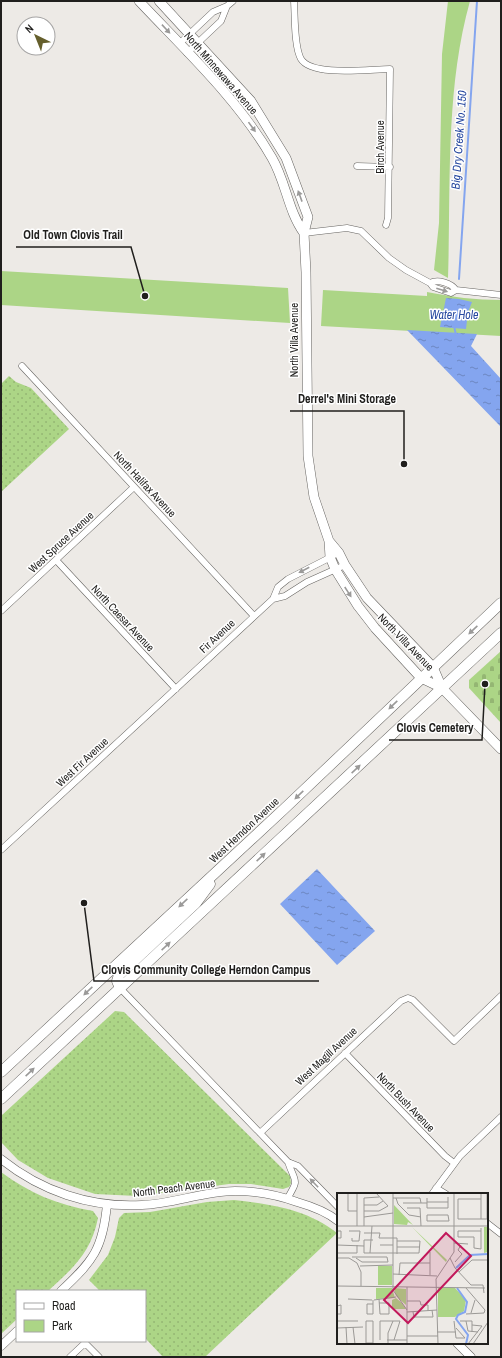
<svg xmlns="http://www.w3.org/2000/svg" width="502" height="1358" viewBox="0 0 502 1358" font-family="'Archivo Narrow',sans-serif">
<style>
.grass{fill:url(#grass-dots)}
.cemetery{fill:url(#cemetery-stones)}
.park{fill:#acd586}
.water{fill:url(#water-ripples)}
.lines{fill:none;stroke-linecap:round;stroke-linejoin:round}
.stream{stroke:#84a5ef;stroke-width:2}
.minor-casing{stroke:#666461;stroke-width:7}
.tertiary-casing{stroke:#666461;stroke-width:9}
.secondary-casing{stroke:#666461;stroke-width:10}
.primary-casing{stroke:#666461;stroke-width:11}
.minor{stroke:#fff;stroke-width:6}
.tertiary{stroke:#fff;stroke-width:8}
.secondary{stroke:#fff;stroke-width:9}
.primary{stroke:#fff;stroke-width:10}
.oneway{fill:#9b9a99}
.labels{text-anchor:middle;stroke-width:3;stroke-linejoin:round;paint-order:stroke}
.street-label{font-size:11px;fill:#201f1d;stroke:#fff}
.water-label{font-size:12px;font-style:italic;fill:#294aa0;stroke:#fff}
.inset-river{fill:none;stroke:#84a5ef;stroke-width:2}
.inset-road{fill:none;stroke:#9b9996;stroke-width:1}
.view{fill:#c2185b;fill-opacity:0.15;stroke:#c2185b;stroke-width:2}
.inset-edge{fill:none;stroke:#201f1d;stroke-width:2}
.leader{fill:none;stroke:#201f1d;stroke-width:1.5}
.callout-dot{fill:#201f1d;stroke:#fff;stroke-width:1.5}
.callout-label{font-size:12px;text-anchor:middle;font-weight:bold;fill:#201f1d;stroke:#fff;stroke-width:3;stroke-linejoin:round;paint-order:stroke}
</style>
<defs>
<pattern id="grass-dots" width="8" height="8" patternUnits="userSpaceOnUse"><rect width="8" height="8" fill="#acd586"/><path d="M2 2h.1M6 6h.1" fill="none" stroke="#94b673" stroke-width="1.8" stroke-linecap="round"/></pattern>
<pattern id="cemetery-stones" width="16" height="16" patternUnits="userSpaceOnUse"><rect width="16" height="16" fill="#acd586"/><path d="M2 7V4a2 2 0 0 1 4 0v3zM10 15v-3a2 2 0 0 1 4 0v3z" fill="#94b673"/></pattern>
<pattern id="water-ripples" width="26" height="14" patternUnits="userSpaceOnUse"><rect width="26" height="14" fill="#84a5ef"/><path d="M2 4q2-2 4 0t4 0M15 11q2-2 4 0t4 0" fill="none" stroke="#6c86c1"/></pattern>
</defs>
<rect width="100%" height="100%" fill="#edeae6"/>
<!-- grass -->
<path class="grass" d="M9,376l7,6 15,6 38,41 -68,63v-108z
M115,1011l9,1 166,164 1,7 -2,4 -6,2 -32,-5h-22l-92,12 -42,-2 -47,-16 -30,-18 -17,-18v-26z
M1,1172c28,21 57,33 92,39l5,7c-7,35 -25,50 -50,73h-31v28l-16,15z
M234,1200c37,4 73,9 103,33l-132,124h-42l-18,-19v-47h-45l-11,-11 19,-25 7,-18 4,-19 5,-5 26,-1 57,-10z"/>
<!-- cemetery -->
<path class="cemetery" d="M501,651v72l-32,-35v-8z"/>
<!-- park -->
<path class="park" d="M448,1h22c-25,89 -19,185 -22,277l-14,-8 5,-47 3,-169z
M1,271l287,17 2,35 -289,-18z
M323,290l104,6v-4c25,5 49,8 74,8v36l-180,-10z"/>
<!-- water -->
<path class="water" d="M446,298l13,1 13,3 -4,10 -2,17 -26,-2z
M407,330l70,4 -6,12 30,33v48z
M317,869l58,62 -38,34 -57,-61z"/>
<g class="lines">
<!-- stream -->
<path class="stream" d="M459,279l18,-278
M454,326l2,9"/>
<defs>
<path id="minor" d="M294,1c1,15 0,46 7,58 11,18 69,10 89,10l-2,149 -2,7
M179,44l34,-32 14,-6 6,-5
M187,53l34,-32 6,-15
M357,166l33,1
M304,233l43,-5 14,3 28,27 17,12 24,13 3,4 18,6 5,-3 45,5
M430,283c8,-4 21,0 26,7
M22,366l232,250
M56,560l120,129
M273,599l12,-3 22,-14 38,-17
M1,611l133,-124
M1,850l272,-251 5,-12 10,-8 45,-23
M120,988l168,174 10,4 40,41
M345,1053l100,103 9,7
M260,1133l141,-132 7,-3 5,2 41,41 47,-45
M436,1188l10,6
M432,1194l28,-38 41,-39
M287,1199c13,-21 8,-16 1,-37
M487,1223l14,11
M70,1357l15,-14 14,14"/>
<path id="tertiary" d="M1,1159c40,32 89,49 141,46 31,-1 62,-14 93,-14 21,0 42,4 62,11 14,4 30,10 41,19
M61,1291c32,-30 42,-42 46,-87
M457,1343l14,14
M1,1346l16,-15"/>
<path id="secondary" d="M139,1c47,50 99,98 133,157 14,24 16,53 32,75
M159,1l92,100 35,57 22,59 -4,16 2,39 2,184 6,41 15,44 1,16 5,12 23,37 17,22 46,50 21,10 59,61
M329,541l10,12 6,12 22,33 66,69 9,21"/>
<path id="primary" d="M120,988l-3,-7 2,-6 77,-72 14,-19
M1,1072l283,-263 217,-206
M1,1099l500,-466"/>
</defs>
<!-- minor casing -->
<use href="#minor" class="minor-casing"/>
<!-- tertiary casing -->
<use href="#tertiary" class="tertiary-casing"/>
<!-- secondary casing -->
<use href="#secondary" class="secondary-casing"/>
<!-- primary casing -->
<use href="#primary" class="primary-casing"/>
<!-- minor -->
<use href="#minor" class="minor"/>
<!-- tertiary -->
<use href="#tertiary" class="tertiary"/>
<!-- secondary -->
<use href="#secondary" class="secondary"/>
<!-- primary -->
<use href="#primary" class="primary"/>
</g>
<!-- one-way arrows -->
<defs><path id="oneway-solid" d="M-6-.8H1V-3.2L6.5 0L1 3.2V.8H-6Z"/></defs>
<g class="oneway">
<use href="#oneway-solid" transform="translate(166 29) rotate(47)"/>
<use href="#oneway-solid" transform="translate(252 127) rotate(54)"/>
<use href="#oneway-solid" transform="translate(300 196) rotate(-110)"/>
<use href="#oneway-solid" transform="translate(442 290) rotate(18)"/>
<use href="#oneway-solid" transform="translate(304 570) rotate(152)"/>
<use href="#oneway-solid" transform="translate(348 592) rotate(57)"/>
<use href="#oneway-solid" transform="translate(473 630) rotate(137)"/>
<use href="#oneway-solid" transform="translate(393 705) rotate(136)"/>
<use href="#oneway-solid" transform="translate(356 769) rotate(-43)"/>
<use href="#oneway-solid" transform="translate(299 795) rotate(136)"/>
<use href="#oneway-solid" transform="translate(261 857) rotate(-43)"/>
<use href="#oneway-solid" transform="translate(183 903) rotate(137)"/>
<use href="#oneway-solid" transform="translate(166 946) rotate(-43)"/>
<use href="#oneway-solid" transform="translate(88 991) rotate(137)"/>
<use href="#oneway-solid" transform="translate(30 1072) rotate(-43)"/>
<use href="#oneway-solid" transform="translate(314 1183) rotate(-134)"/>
</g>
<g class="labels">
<!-- street labels -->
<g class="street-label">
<text transform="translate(221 73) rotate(49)" y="4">North Minnewawa Avenue</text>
<text transform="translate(380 147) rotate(-90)" y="4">Birch Avenue</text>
<text transform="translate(294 340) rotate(-90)" y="4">North Villa Avenue</text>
<text transform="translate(145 484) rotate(47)" y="4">North Halifax Avenue</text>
<text transform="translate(61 542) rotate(-43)" y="4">West Spruce Avenue</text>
<text transform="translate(123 618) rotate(47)" y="4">North Caesar Avenue</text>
<text transform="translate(217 636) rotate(-43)" y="4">Fir Avenue</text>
<text transform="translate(406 642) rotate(46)" y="4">North Villa Avenue</text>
<text transform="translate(82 762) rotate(-43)" y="4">West Fir Avenue</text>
<text transform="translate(244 830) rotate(-43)" y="4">West Herndon Avenue</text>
<text transform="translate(326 1056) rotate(-43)" y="4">West Magill Avenue</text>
<text transform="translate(406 1102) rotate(46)" y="4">North Bush Avenue</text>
<text transform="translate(174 1188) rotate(-7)" y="4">North Peach Avenue</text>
</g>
<!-- water labels -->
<g class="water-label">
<text transform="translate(459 140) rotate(-86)" y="4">Big Dry Creek No. 150</text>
<text x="454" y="319">Water Hole</text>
</g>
</g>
<!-- overview -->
<g transform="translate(337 1193)">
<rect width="151" height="151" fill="#edeae6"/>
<path d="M147,34h4v25l-4,1zM41,73h14v19h-14zM39,95h16l3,10 -19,1zM57,95l12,1v16l-10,-9zM59,105l6,5 4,6h-14v-9z" fill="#acd586"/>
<path d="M101,95h17l11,12 -2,11 -9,6h-17z" fill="#acd586"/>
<path d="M57,12l19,20 -5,-3 -1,3 -13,-1zM75,34l35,33 -1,2 -5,-5z" fill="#acd586"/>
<path class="inset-river" d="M119,75l14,-13 18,-1M120,95l10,14 -2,10 -7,3 -2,4 12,16 -2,9"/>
<path class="inset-road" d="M11,0v18h9M20,0v33M56,0v97l14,20M56,5h27l1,5M59,5l2,6 11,11 12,2M90,5v10h21v-11M144,6h-23v20h30M90,9h21M66,10h24M27,12h13l6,-4M70,15h13l1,18M27,18h15l9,-5 -12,-13M90,22h21l1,6h-22zM27,24l29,-4M144,26v-26M150,26v-26M0,33h151M27,33v-28l15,-1M0,38h4v7h-4M12,38h11l-1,10h-7v-3M144,38h-23v6h16v11l7,1v-21M27,40h16l-1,5h18v16M36,47h-9v13h55l1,-12h-23M117,50l14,1M0,52l27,1M43,52h13M60,54h23M0,60h20v-8M33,60l2,-27M15,64h35l1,5h-26l-6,-4M0,65h12l8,5 4,9v14M113,65l5,10 16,17h12l1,8M118,69l7,-8 -4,-4 3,-5M23,73l33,-1M122,79l13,-12h16M56,81l44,2M62,82l1,-12h30M93,82v-23M0,93l148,2M70,94v57M129,95l19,22 -1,3 -18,1M11,106l24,1M42,106l1,15h9v-11h-10M37,107l22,-3M70,108h13l1,4h7v6M36,111h-6v10h6v-14M0,113l4,-1v9h-4M70,119l30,-2M76,119l1,5h19l-1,-7M134,120l4,-13M0,128h21M29,128h7v22h-7zM117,128l2,17h9l-9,-10M123,128h12v11M129,128l2,10 10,1M9,134l1,17M16,134l2,17M0,135l26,-1M100,139h19M70,143h31M43,147v-19h20l-6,19M50,147h20M51,151v-11l5,-12M101,151l-2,-65 18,-27v-59M131,151l14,-18 -10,-1M136,151l15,-22"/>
<path class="view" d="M109,40l25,23 -63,67 -24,-23z"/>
<rect width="151" height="151" class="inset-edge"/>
</g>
<!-- callouts -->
<path class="leader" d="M145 296L131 247H16M404 464L404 411H290M485 684L482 740H389M84 903L94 981H319"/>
<g class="callout-dot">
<circle cx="145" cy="296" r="4"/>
<circle cx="404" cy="464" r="4"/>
<circle cx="485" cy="684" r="4"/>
<circle cx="84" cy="903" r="4"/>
</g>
<g class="callout-label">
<text x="73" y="239">Old Town Clovis Trail</text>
<text x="347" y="403">Derrel's Mini Storage</text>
<text x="435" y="732">Clovis Cemetery</text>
<text x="206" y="974">Clovis Community College Herndon Campus</text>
</g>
<!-- border -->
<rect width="502" height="1358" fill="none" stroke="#201f1d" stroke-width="4"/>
<!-- legend -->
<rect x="16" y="1290" width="130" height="52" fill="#ffffff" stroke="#a6a5a5"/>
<rect x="24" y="1303" width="20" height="6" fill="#ffffff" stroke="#a6a5a5"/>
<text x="52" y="1310" font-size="12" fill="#201f1d">Road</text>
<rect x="24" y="1320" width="20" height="12" fill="#acd586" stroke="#a6a5a5"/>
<text x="52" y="1330" font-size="12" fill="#201f1d">Park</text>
<!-- north arrow -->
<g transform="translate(36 36) rotate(317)"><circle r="19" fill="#ffffff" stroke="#a6a5a5"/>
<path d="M0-3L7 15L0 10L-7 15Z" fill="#655f2c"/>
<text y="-6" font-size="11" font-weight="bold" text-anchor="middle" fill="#201f1d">N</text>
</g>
</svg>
